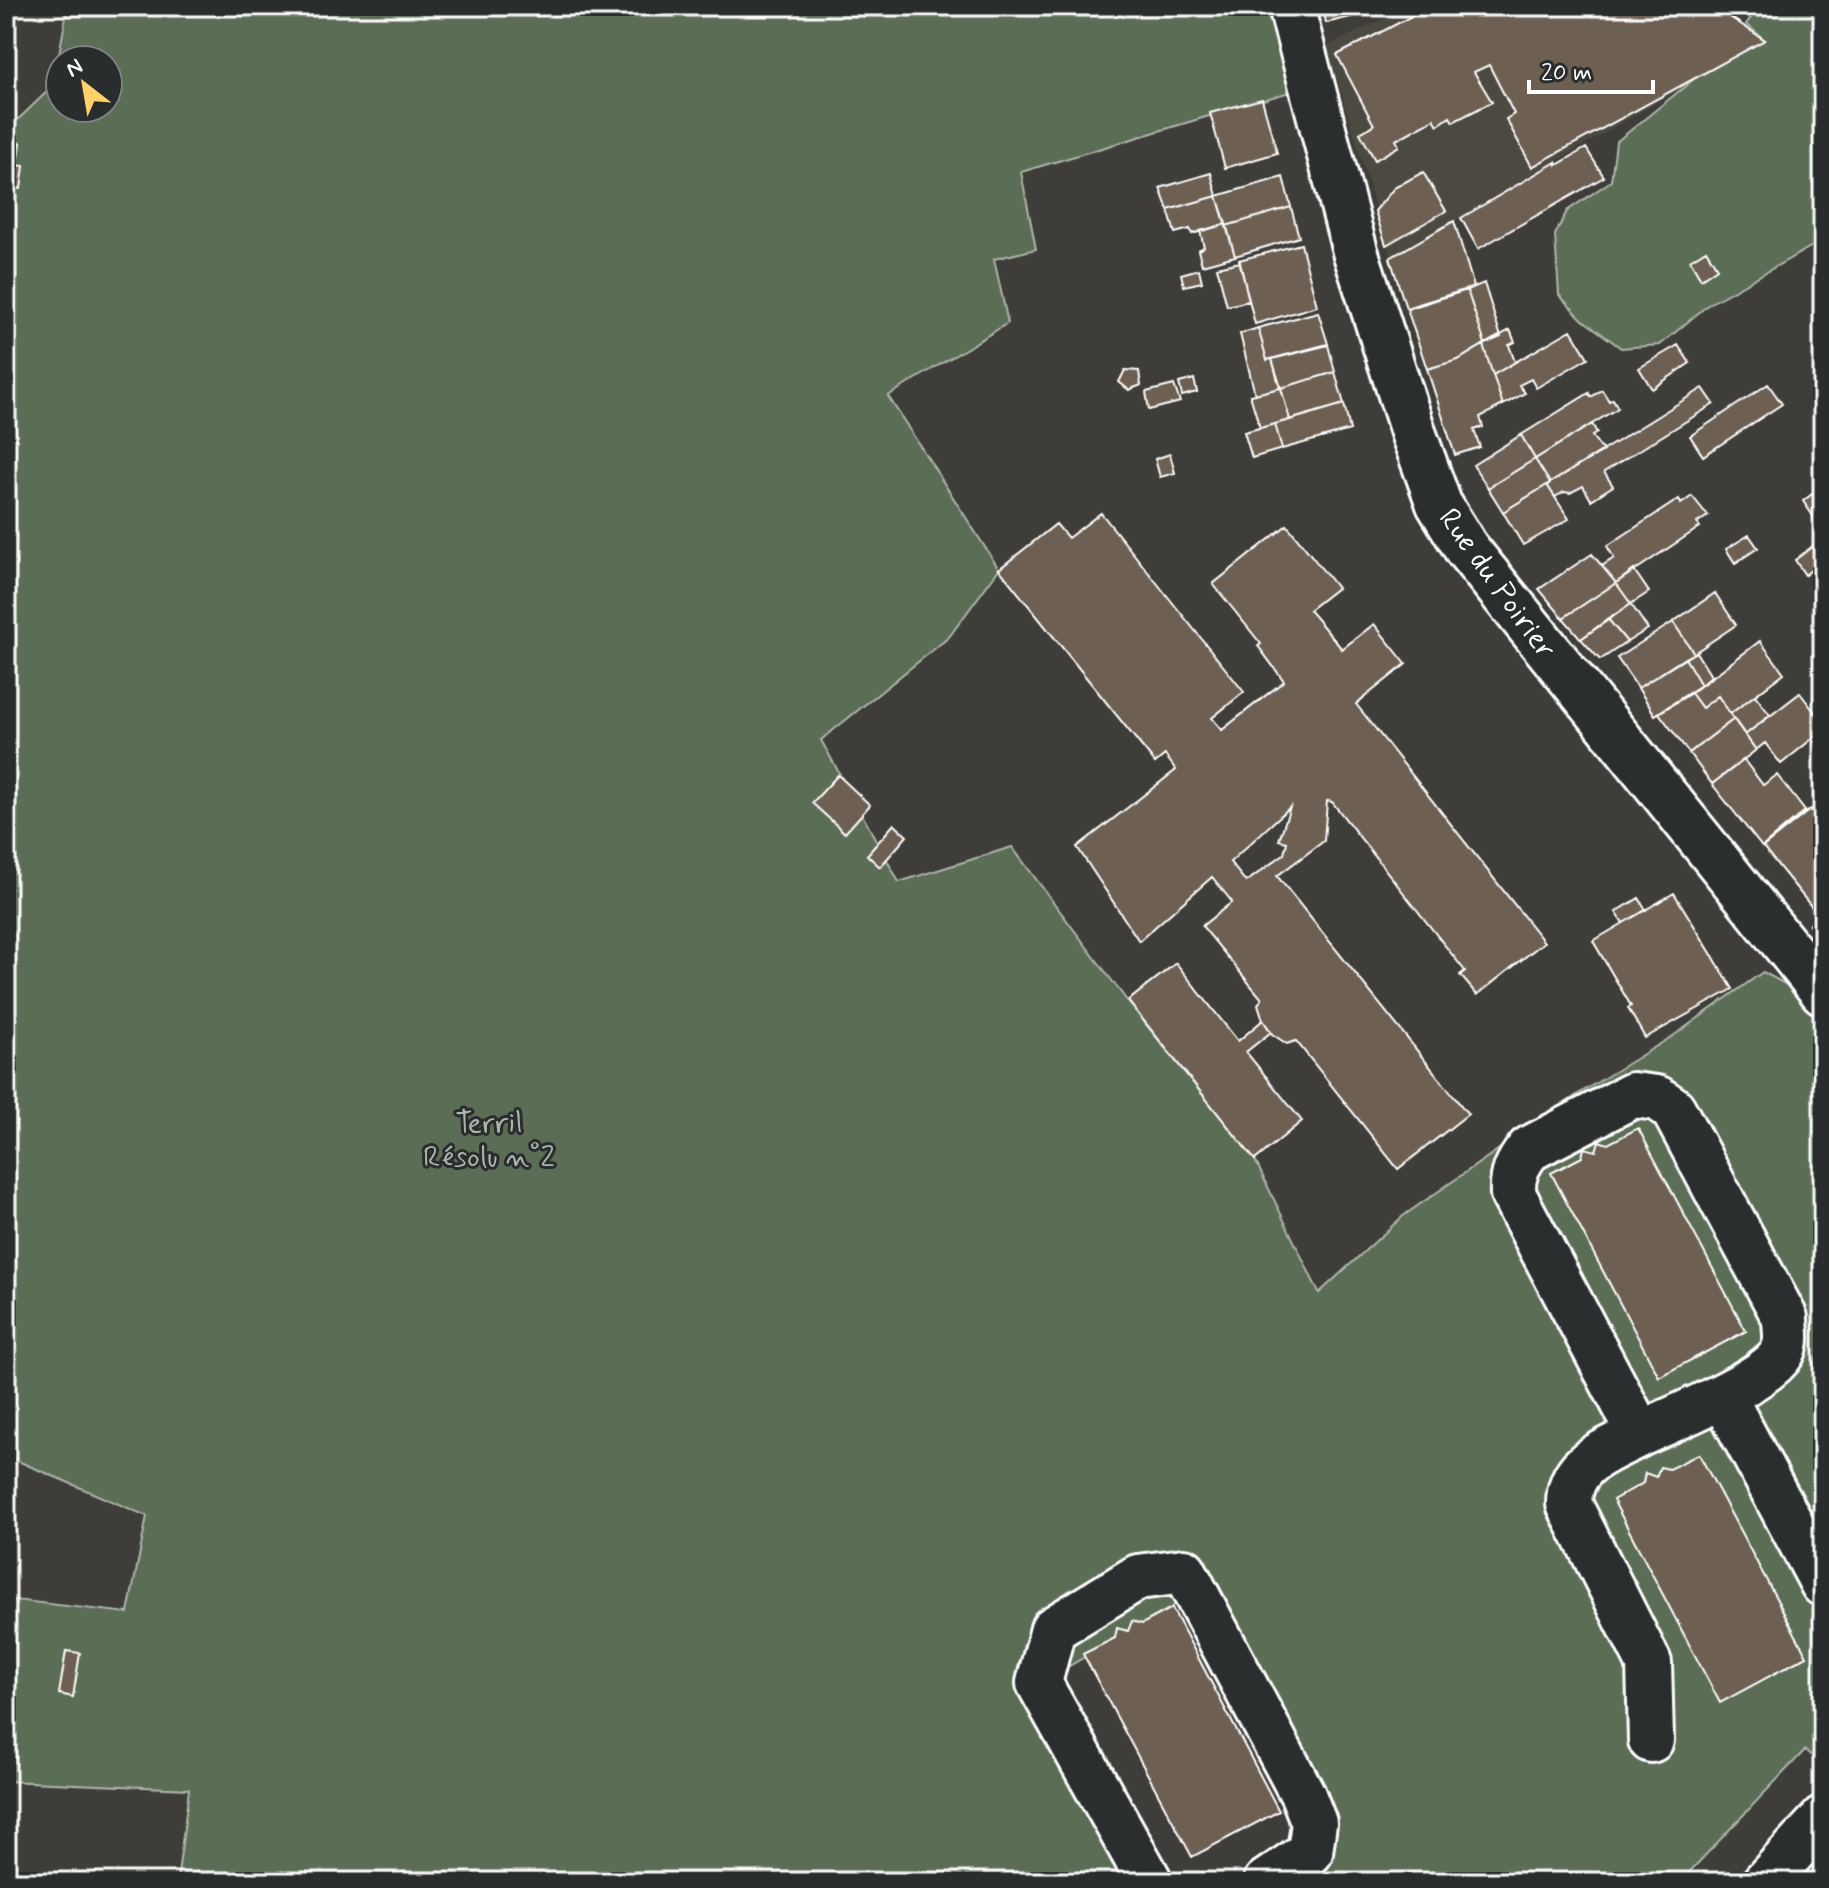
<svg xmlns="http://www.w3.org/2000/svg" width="1829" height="1888" viewBox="0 0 1829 1888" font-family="Mynerve,sans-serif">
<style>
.built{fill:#4c4841}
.green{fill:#5b6d57;stroke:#adb6ab;stroke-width:2;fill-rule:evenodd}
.building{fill:#6d6153;stroke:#fff;stroke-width:2;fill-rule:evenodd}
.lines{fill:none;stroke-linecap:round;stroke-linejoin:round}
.minor-casing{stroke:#fff;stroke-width:50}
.minor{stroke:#2a2d2e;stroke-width:44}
.labels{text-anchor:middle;stroke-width:6;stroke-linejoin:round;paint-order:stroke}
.street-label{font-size:30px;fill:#fff;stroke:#2a2d2e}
.park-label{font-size:30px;fill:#adb6ab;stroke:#2a2d2e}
</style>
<rect width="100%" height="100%" fill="#3e3d39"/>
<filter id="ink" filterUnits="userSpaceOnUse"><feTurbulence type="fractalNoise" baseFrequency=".0125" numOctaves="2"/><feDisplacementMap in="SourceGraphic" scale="16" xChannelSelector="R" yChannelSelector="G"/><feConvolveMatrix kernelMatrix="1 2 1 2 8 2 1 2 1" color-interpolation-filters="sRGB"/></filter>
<g filter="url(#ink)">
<!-- built -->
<path class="built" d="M1411,6h302l52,33 -374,219 -64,-212z"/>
<!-- green -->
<path class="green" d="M68,6h1223l19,80 -289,86 15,77 -42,10 14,64 -120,73 111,173 -50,68 -128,103 78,142 113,-35 116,155 127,158 64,133 84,-77 175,-122 95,-58 90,-64 48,26 12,15v339l-10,10 10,26v378l-18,-16 -125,132h-353l-17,-30 -10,-34 -125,-213 -135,78 95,199h-958l12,-93 -183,-8v-182l122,14 19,-97 -141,-60v-1325l47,-45zM60,60h48v48h-48z
M1758,6h65v234l-114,64 -49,41 -39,3 -38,-28 -24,-25 -4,-60 12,-24 44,-30 5,-39 78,-63 70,-40 -18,-15 12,-15 4,1z"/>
<!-- building -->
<path class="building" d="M1323,6h63l1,2 -61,15z
M1431,6h282l52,34 -233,127 -26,-48 8,-5 -25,-49 -15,7 18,30 -39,20 -3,-5 -12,8 -4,-6 -38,21 3,6 -24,14 -15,-27 14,-8 -37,-70z
M1262,99l15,54 -52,15 -15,-55z
M8,131l8,1 -1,10 6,1 -2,14 -13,-2z
M1586,148l18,29 -126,72 -17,-31 95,-56 1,3z
M9,164l15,2 -3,23 -15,-2z
M1423,172l23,39 -60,34 -11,-34 19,-23z
M1211,173l6,23 -49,14 -8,-22z
M1283,177l8,30 -65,19 -9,-30z
M1217,196l9,28 -34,10 -2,-5 -15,4 -7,-23z
M1291,207l8,30 -64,19 -9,-30z
M1454,221l20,66 -68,21 -16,-50z
M1226,224l9,32 -33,9 -4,-15 6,-3 -4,-16z
M1301,244l16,62 -62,18 -16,-64z
M1706,250l11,18 -16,11 -11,-19z
M1240,262l9,39 -22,5 -10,-39z
M1199,269l3,13 -18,4 -3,-12z
M1484,283l17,54 -16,7 -18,-54z
M1467,290l18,54 -27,16 -31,9 -20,-60z
M1318,312l10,32 -61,16 -9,-32z
M1258,328l9,32 5,-1 8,29 -25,6 -15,-60z
M1510,330l5,12 -6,3 6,17 -22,13 -10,-30z
M1571,330l17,28 -52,30 -5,-9 -12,6 6,8 -22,12 -10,-30z
M1328,345l7,27 -54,16 -9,-29z
M1483,345l20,60 -23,12 3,10 -9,3 6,17 -25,8 -28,-86 31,-9z
M1678,345l12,18 -38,26 -13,-21z
M1125,370l14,1 2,14 -12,5 -10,-8z
M1335,372l9,32 -54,16 -9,-32z
M1194,379l3,13 -15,4 -3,-13z
M1768,384l14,20 -79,52 -13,-20z
M1174,385l6,17 -31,8 -3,-18z
M1281,388l9,32 -30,8 -10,-33z
M1703,388l11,16 -110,68 9,14 -22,14 -8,-14 -13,7 -6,-1 -9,5 -8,-12z
M1602,390l7,11 4,-2 5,9 -83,51 -14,-24 68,-42 2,4z
M1344,404l6,26 -68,19 -7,-25z
M1275,424l7,25 -30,9 -8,-26z
M1592,424l5,9 -5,3 11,15 -53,32 -15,-24z
M1521,435l14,24 -47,29 -15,-23z
M1170,454l5,19 -15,4 -5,-18z
M1535,459l15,24 -47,29 -15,-24z
M1547,485l22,34 -46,26 -20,-33z
M1815,492l8,11v7l-10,6 -10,-15z
M1692,496l16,20 -11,7 3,4 -84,56 -14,-17 12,-8 -7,-12 72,-47 2,5z
M1101,513l143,179 -32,26 10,12 62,-49 -26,-35 3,-2 -48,-60 74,-59 50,63 -28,22 33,39 32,-25 32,40 -50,40 188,238 -67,53 -17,-20 5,-4 -133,-169 -5,-1 -3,40 -47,35 191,238 -70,55 -102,-128 -9,3 -15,-10 -9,-14 -5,-16 4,-5 -60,-73 30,-24 -20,-25 -73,64 -62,-94 99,-77 -11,-15 -10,8 -156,-194 57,-45 12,14zM1290,807l-11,33 8,2 -3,12 -38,28 -16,-20z
M1749,535l9,13 -23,15 -9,-14z
M1818,542l5,7v11l-18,15 -10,-15z
M1592,554l24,29 -53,35 -24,-29z
M1634,570l15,22 -18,12 -15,-21z
M1616,583l15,21 -50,35 -18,-21z
M1715,593l21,32 -42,28 -21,-31z
M1631,604l17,25 -21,13 -19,-23z
M1608,619l19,23 -27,18 -19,-21z
M1673,622l21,31 -56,35 -21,-30z
M1760,641l24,32 -54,41 -12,-18 -16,12 -11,-15z
M1696,652l15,24 -10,9 -16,-27z
M1685,658l16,27 -46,30 -17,-27z
M1691,693l11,15 16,-12 16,23 -45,34 -30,-40z
M1800,693l23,30v7l-42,34 -16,-21 -9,7 -11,-15z
M1755,695l15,20 -25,20 -15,-21z
M1734,719l22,31 -44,34 -23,-31z
M1744,760l19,25 14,-10 28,36 -43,36 -50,-63z
M838,775l32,30 -25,28 -33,-30z
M1811,809l12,15v80l-8,7 -52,-64z
M894,824l13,12 -27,31 -13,-12z
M1674,893l59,96 -88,49 -17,-30 3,-2 -38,-65z
M1639,898l7,12 -23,13 -7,-11z
M1823,913v28l-14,-16z
M1176,963l62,78 25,-21 8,12 -25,20 56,69 -47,39 -127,-159z
M1638,1128l108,203 -87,46 -108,-204 31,-16 2,-9 12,3 3,-10 9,3z
M1699,1454l108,202 -87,47 -107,-203 30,-17 2,-10 11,4 4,-10 9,2z
M1172,1608l107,203 -87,46 -109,-203 32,-16 2,-10 11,3 4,-10 10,3z
M66,1651l14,2 -7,44 -14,-3z"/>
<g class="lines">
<defs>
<path id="minor" d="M1291,6l64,245 59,184 25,69 27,44 357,444
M1633,1095l24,3 16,11 112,209c0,10 3,21 -1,31 -10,29 -114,71 -144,85l-127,-240c-1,-19 4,-30 16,-45z
M1723,1396l100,188
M1640,1434c-33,18 -71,27 -71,70l80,159 2,77
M1150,1882l-111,-199 14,-54 85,-52 46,-6 119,224 11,28 -4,29 -44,30
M1765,1882l58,-63"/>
</defs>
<!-- minor casing -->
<use href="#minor" class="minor-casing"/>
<!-- minor -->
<use href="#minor" class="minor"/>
</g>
</g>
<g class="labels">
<!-- street labels -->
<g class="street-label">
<text transform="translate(1498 583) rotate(54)" y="10">Rue du Poirier</text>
</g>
<!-- park labels -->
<g class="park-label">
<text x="489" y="1132">Terril<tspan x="489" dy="34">Résolu n°2</tspan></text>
</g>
</g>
<!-- margin -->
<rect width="1829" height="1888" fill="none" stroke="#2a2d2e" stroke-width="32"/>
<rect x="16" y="16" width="1797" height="1856" fill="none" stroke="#fff" stroke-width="3" filter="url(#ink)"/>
<!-- north arrow -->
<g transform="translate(84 84) rotate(329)"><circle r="38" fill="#2a2d2e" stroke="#7f8182" stroke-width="2"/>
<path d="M0-6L14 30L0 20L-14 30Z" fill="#ffd166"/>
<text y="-12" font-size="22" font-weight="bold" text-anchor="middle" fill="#ffffff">N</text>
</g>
<!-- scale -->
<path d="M1529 80v12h124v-12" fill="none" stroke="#ffffff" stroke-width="4"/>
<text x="1541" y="80" font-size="24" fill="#ffffff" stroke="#2a2d2e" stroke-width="6" paint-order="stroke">20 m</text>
</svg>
